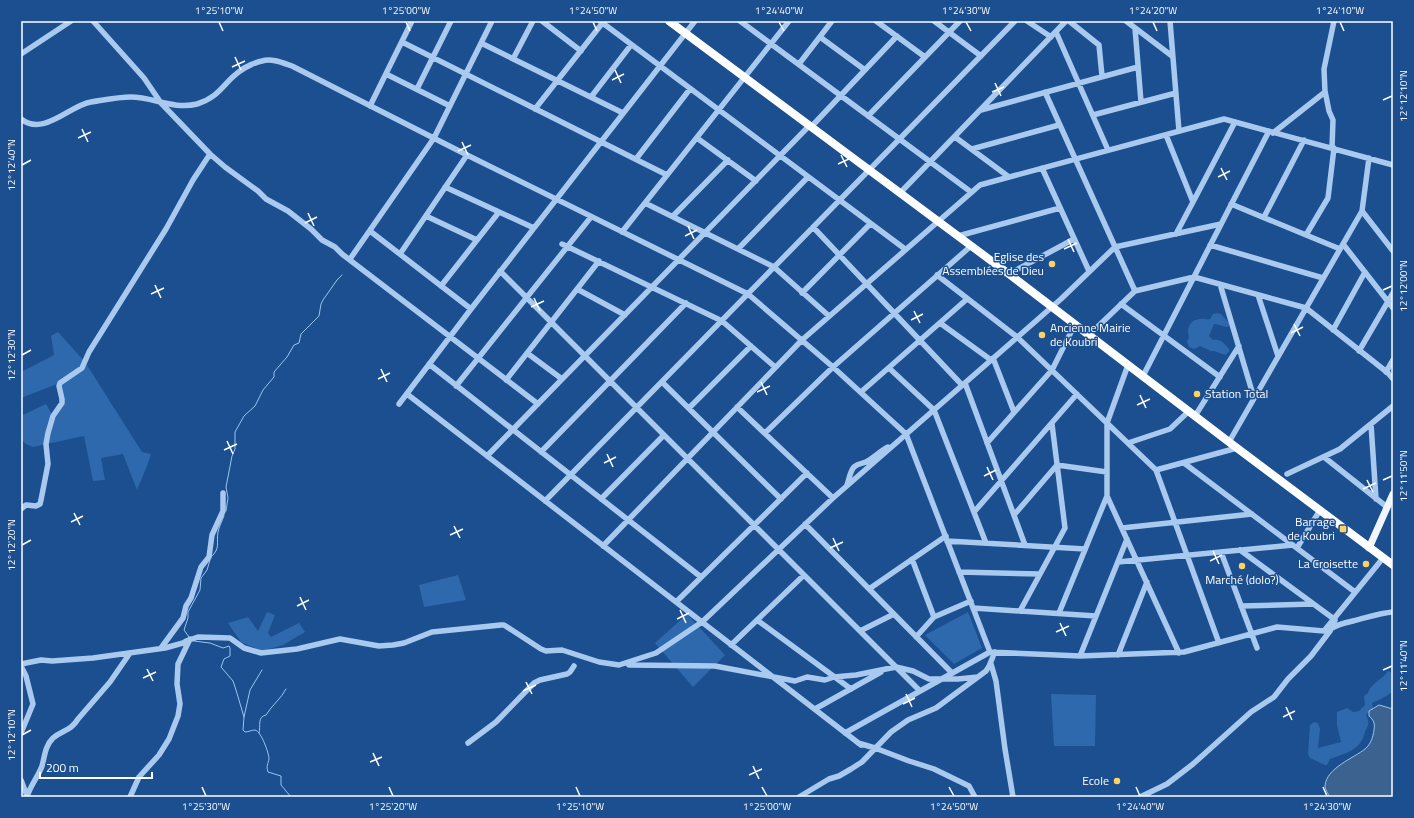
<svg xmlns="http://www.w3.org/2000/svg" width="1414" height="818" viewBox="0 0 1414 818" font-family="'Titillium Web',sans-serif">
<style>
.green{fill:#2e69ad}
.water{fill:#3c6290;stroke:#9cc4f0}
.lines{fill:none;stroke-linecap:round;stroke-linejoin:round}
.stream{stroke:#9cc4f0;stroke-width:1}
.minor{stroke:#a9c9ee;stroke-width:5.5}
.major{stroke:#f0f6ff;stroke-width:7}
.highway{stroke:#fff;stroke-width:8}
.ticks{fill:none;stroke:#fff;stroke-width:1.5}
.poi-dot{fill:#ffd166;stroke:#1b4f8f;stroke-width:1.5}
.labels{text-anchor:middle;stroke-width:3;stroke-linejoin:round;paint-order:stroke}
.poi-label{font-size:12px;fill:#fff;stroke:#1b4f8f;text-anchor:end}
.neatline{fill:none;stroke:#fff;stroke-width:1.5}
.ticks-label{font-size:10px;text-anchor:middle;fill:#fff}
</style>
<rect width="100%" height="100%" fill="#1b4f8f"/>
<!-- green -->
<path class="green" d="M1217,313l4,1 9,10 -2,3c-5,0 -9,-3 -14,-3l-5,12 4,4c8,-1 11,3 16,9v3l-4,3 -11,-4h-3l-11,-5 -6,3 -5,-2 -2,-5 2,-5c-3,-9 1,-17 11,-18 4,-1 6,1 10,0l3,-5z
M58,332l27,30 57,90 9,2 -4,12 -10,24 -14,-36 -22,4 4,22 -12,1 -9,-45 -51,11 -7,-3 -5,-5v-28l2,4 23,-11 7,12 9,-13 -2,-20 -39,15v-26l33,-17 -3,-19z
M458,575l8,25 -42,7 -5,-22z
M267,612l8,3 -7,18 3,4 28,-14 6,9 -22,13 -21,6 -21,-9 -13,-19 20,-6 10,14z
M968,612l14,36 -28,16 -29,-29z
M687,614l38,41 -32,32 -38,-44z
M1388,671l5,2v19l-12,7 -9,4 1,5 -7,7c5,11 1,10 -2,20 -4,15 -20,19 -34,24l-3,6h-2l-15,-7 -2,-4 2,-29 4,-3 4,1 2,6 -2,19 23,-6 -4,-17v-13l10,-4 6,4 6,-1 6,-6 -1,-9 4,-3c2,-9 15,-14 20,-22z
M1051,694l45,1 -1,51h-41z"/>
<!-- water -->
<path class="water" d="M1379,705l14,4v88h-63c-2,-3 -5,-8 -5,-11 1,-18 29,-28 40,-37 6,-5 8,-12 9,-19 1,-6 0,-10 -5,-14v-5z"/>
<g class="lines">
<!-- stream -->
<path class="stream" d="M226,511l2,-13 -2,-11 6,-31 3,-7v-17l9,-16 11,-10 8,-16 11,-13v-5l13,-15 7,-12 5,-2 2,-9 18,-18 2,-12 2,-4 14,-20 5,-5
M211,557c10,-9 5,-14 7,-25 1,-5 4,-11 6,-16
M189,637l-5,-7 4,-12v-6l12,-22 1,-12 6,-8 3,-10
M194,641l16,2 13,5 6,-2 1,2v8l-6,3 -3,8 12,14 3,9 8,27 -1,13 2,2c3,0 7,-2 10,-2 6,1 14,23 14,29 -1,5 -3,7 -1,13l13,4v9l10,12
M244,717l6,-27 12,-20
M259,733c2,-8 -2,-16 7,-18 6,-10 15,-16 20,-26"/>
<!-- minor -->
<path class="minor" d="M93,21l51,57 17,25 49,51 15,13 33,24 8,8 22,12 23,18 11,11 13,7 7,7 196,150
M542,21l39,30
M600,21l305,228
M740,21l231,171
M876,21l49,36
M934,21l47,35
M1027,21l24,16
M1069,21l30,24 3,31
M1126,21l46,35
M1170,21l9,110
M1135,28l6,74
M1056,32l52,118
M820,37l45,33
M402,42l265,133
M481,43l142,70
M21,54l50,-33
M513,59l20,-38
M799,64l33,-43
M386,74l64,32
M417,89l34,-68
M1325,91l4,20 4,9 -1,28
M1045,92l90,199
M591,97l40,-52
M370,106l42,-85
M535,109l69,-88
M981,110l157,-43
M1093,115l83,-22
M868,116l92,-95
M21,119c23,18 49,-14 70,-17 13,-2 27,-5 40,-5 22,0 43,13 66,7 23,-7 26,-21 43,-33 5,-4 16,-9 22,-10 10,-3 21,2 30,5l175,89 281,139 85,73 73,67 84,218
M811,127l86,-91
M1273,133l52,-41 -1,-23 10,-48
M1166,135l27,67 -17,32
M955,137l54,40
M697,138l59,43
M972,149l87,-24
M636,159l54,-70
M1042,168l47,103
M445,187l89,41
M900,193l166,-172
M1193,202l42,-80
M645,203l129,64 55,49
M1231,204l109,45
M1362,211l31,40
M426,216l51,24
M673,216l55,-56
M1264,217l40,-77
M813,227l149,158
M370,231l101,78
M622,232l167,-211
M1306,235l22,-37 6,-50
M958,236l102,-28
M562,244l160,77 53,46
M1343,244l50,64
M1210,245l113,33
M738,249l70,-72
M400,254l67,-99
M350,259l84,-121 58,-117
M500,271l420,420
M1009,274l65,-35
M937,275l80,62 139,133 63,173
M1220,284l34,114
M441,286l58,-74
M577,289l48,26
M802,293l68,-69
M1258,295l20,61
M1121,304l99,73
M940,323l51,37
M1333,330l32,-58
M1089,335l46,-44 59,-14 112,31 82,65 5,6
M1359,351l34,-58
M527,353l35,26
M993,358l21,54
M429,364l272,213
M889,368l45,42 52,133
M1386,372l7,-12
M1143,376l126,-245
M506,380l93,-119
M662,382l119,117
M965,383l60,162
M456,386l135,-169
M861,392l106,-93
M407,394l454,351
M399,404l72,-95 224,-288
M737,407l96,91
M689,408l62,-62
M1195,416l44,-70
M1371,424l5,75
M765,433l68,-66 138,-121
M1229,442l133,-231 7,-53
M987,443l65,-73 23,-46
M1128,443l42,-14 19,-18
M541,452l145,-149
M487,456l322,-330
M1324,457l63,50
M1184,463l171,129
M1156,470l81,-22
M1287,474l53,-25 53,-43
M847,485c2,-5 3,-14 7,-18 4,-4 8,-3 12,-5 8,-4 14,-11 22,-15
M1107,496l72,157
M601,499l63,-64
M545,501l470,-480
M21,509l5,-4 10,1 4,-2 1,-4 7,-36 -2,-20 2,-11 5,-17 9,-13v-4l-3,-13 1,-3 22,-15 7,-16 77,-123 27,-49 17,-26
M974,512l103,-118
M1014,515l43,-50 50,7
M805,524l147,149
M1122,528l130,-14
M947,541l138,8
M603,546l199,-206 178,-155 244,-66 169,46
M1297,548l23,-38
M1240,550l94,69
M1221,552l36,96
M912,559l22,58
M1118,562l175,-17
M959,572l81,2
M869,589l77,-53
M676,602l131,-129
M1241,606l72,-2
M973,608l123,8
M1020,611l45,-83 -13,-104
M1059,613l48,-117v-73l21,-58
M757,620l94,69
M1332,628c7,-4 12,-5 21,-7 13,-3 26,-8 40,-9
M860,631l34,-17
M916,637l18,-20 37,-16
M731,645l73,-70
M161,648l22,-30 3,-12 5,-8 10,-31 8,-10 3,-22 11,-24v-18
M1118,655l29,-73
M1080,656l47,-117
M21,664l20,-4 11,1 41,-3 72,-10 18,-5 3,-2 12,-4 32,1 14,10 17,5 36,-4 43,-10 39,7 14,-1 11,-2 28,-11 69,-7h3l37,24 5,2 16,-1 37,12 20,3 37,-12 46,-31 131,-124 228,-199 54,-52 106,-23
M991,664l5,17 9,68 8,48
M629,665l86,1 80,15 12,-4 18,3 9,-3 22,-2 40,-8 17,4 16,8h29l20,-2
M21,666l5,10 7,28 -12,29
M815,709l66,-37
M845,733l145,-81 90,4 104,-4 93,-25 47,4 59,-73
M468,743l28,-21 38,-39 6,-3 27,-6 3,-2 4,-6
M858,743l17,5 34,13 25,8 35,17 6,11
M21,780l6,16
M27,797c3,-11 11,-20 15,-31 3,-11 3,-20 11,-28 9,-8 18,-7 25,-19l32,-37 20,-29
M130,797l9,-20 20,-22 10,-16 9,-23 2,-12 -3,-20 1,-20 12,-25
M799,797l30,-18 10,-3 12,-7 11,-7 29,-30 17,-12 28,-12 50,-37c6,-8 5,-12 9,-19
M1140,797l27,-13 26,-20 58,-52 23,-15 14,-18 23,-23 19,-25 5,-11"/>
<!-- major -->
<path class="major" d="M1369,548l24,-54"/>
<!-- highway -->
<path class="highway" d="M669,21l340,253 220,168 164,123"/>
</g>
<!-- ticks -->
<path class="ticks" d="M219,22l4,9M406,22l4,9M593,22l4,9M779,22l5,9M966,22l5,9M1153,22l4,9M1340,22l4,9M235,57l6,13M232,67l13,-6M615,70l6,13M612,80l12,-6M995,83l6,13M992,92l12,-5M1383,100l9,-4M82,129l6,13M78,138l13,-6M462,142l6,13M458,151l13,-6M841,155l6,12M838,164l13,-6M22,165l9,-5M1221,168l6,12M1218,177l12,-6M308,213l6,13M305,223l12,-6M688,226l6,13M685,236l12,-6M1068,239l6,13M1064,249l13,-6M155,285l6,13M1383,290l9,-4M151,294l13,-6M534,298l6,13M531,307l13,-6M914,311l6,12M911,320l12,-6M1294,324l6,12M1291,333l12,-6M22,355l9,-5M381,369l6,13M378,379l12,-6M761,382l6,13M757,392l13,-6M1140,395l6,13M1137,405l13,-6M227,441l6,13M224,450l13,-6M607,454l6,13M604,463l12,-6M987,467l6,13M984,476l12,-6M1367,480l6,12M1383,480l9,-4M1363,489l13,-6M74,513l6,12M71,522l12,-6M454,526l6,12M450,535l13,-6M833,538l6,13M22,545l9,-5M830,548l13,-6M1213,551l6,13M1210,561l12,-6M300,597l6,13M297,606l12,-6M680,610l6,13M677,619l12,-6M1060,623l6,13M1056,632l13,-6M147,669l6,12M1383,670l9,-4M143,678l13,-6M526,682l6,12M523,691l13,-6M906,694l6,13M903,704l12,-6M1286,707l6,13M1283,717l12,-6M22,735l9,-5M373,753l6,13M370,762l12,-5M753,766l6,13M749,775l13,-6M202,787l4,9M389,787l4,9M576,787l4,9M762,787l5,9M949,787l5,9M1136,787l4,9M1323,787l4,9"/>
<!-- markers -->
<g class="poi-dot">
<circle cx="1052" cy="264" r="4"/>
<circle cx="1042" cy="335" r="4"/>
<circle cx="1197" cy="394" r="4"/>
<rect x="1339" y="525" width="8" height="8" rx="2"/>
<circle cx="1366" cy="564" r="4"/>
<circle cx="1242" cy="566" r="4"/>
<circle cx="1117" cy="781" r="4"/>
</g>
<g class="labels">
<!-- poi labels -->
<g class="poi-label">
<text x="1044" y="261">Eglise des<tspan x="1044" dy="14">Assemblées de Dieu</tspan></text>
<text x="1050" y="332" text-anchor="start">Ancienne Mairie<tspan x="1050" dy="14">de Koubri</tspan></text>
<text x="1205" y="398" text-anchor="start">Station Total</text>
<text x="1335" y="526">Barrage<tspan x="1335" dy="14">de Koubri</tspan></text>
<text x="1358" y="568">La Croisette</text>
<text x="1242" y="584" text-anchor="middle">Marché (dolo?)</text>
<text x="1109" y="785">Ecole</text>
</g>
</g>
<!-- border -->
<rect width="1414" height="818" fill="none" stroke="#1b4f8f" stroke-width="44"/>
<!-- scale -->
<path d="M40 772v6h112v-6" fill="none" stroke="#ffffff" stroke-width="2"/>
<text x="46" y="772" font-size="12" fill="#ffffff" stroke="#1b4f8f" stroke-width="3" paint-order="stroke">200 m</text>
<rect x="22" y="22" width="1370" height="774" class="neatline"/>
<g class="ticks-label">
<text x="219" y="14">1°25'10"W</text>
<text x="406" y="14">1°25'00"W</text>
<text x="593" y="14">1°24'50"W</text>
<text x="779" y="14">1°24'40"W</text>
<text x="966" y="14">1°24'30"W</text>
<text x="1153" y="14">1°24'20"W</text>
<text x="1340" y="14">1°24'10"W</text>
<text transform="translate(1403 96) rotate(-90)" y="4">12°12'10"N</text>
<text transform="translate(11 165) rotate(-90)" y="4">12°12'40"N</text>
<text transform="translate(1403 286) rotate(-90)" y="4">12°12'00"N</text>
<text transform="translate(11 355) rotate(-90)" y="4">12°12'30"N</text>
<text transform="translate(1403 476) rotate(-90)" y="4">12°11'50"N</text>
<text transform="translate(11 545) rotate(-90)" y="4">12°12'20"N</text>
<text transform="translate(1403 666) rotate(-90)" y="4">12°11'40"N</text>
<text transform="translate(11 735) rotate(-90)" y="4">12°12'10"N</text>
<text x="206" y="810">1°25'30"W</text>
<text x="393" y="810">1°25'20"W</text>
<text x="580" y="810">1°25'10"W</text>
<text x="767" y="810">1°25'00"W</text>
<text x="954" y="810">1°24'50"W</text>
<text x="1140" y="810">1°24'40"W</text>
<text x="1327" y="810">1°24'30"W</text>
</g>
</svg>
